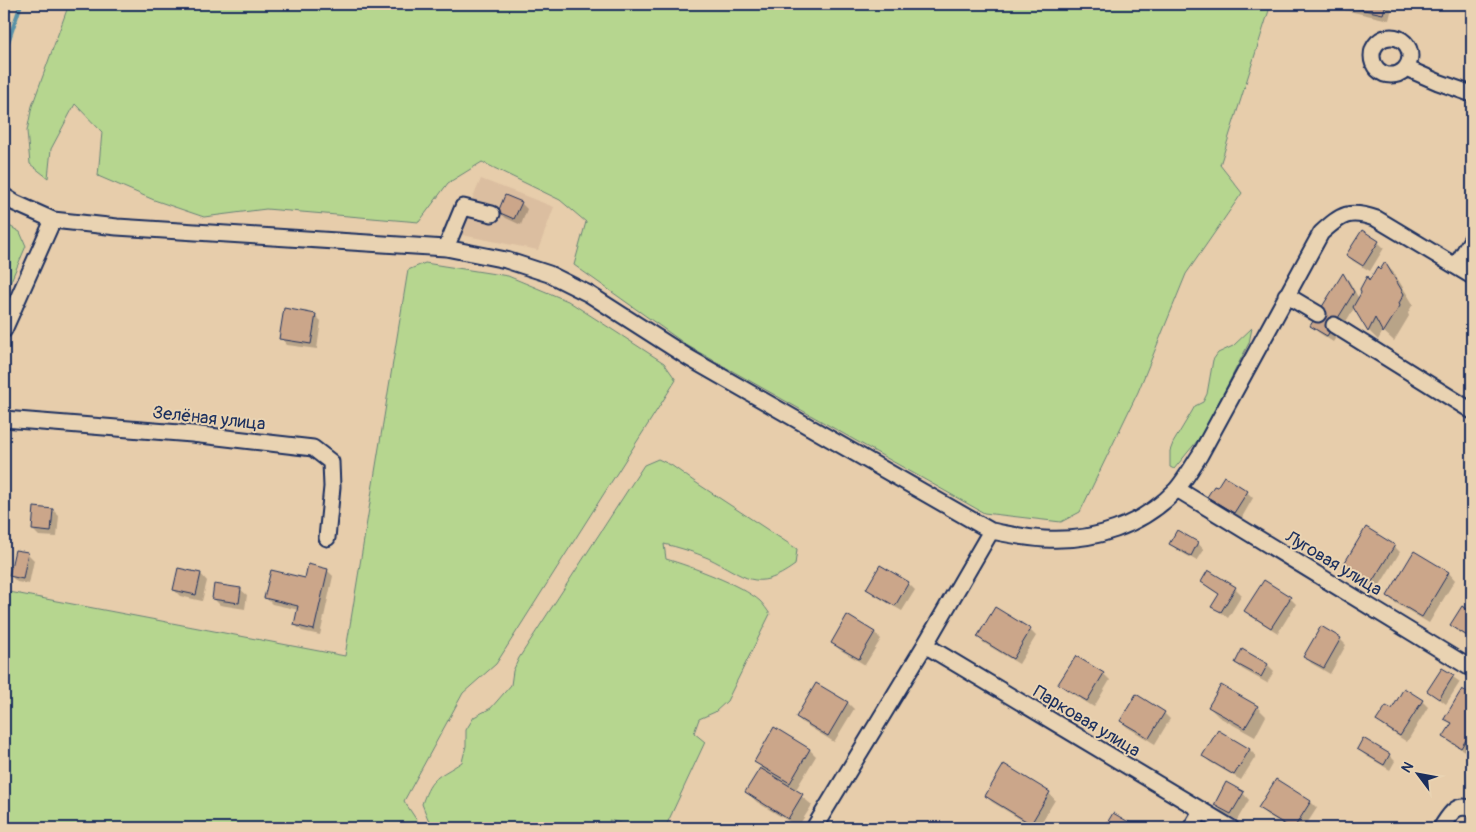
<svg xmlns="http://www.w3.org/2000/svg" width="1476" height="832" viewBox="0 0 1476 832" font-family="Pangolin,sans-serif">
<style>
.built{fill:#dbbea0}
.green{fill:#b6d68f;stroke:#688276}
.shadow{fill:#0003}
.lines{fill:none;stroke-linecap:round;stroke-linejoin:round}
.stream{stroke:#5992a8;stroke-width:4}
.building{fill:#cba68a;stroke:#1b2f5e}
.minor-casing{stroke:#1b2f5e;stroke-width:19}
.minor{stroke:#e9d3b2;stroke-width:15}
.labels{text-anchor:middle;stroke-width:4;stroke-linejoin:round;paint-order:stroke}
.street-label{font-size:18px;fill:#1b2f5e;stroke:#e9d3b2}
</style>
<rect width="100%" height="100%" fill="#e7cdab"/>
<filter id="ink" filterUnits="userSpaceOnUse"><feTurbulence type="fractalNoise" baseFrequency=".02" numOctaves="2"/><feDisplacementMap in="SourceGraphic" scale="10" xChannelSelector="R" yChannelSelector="G"/><feConvolveMatrix kernelMatrix="1 2 1 2 8 2 1 2 1" color-interpolation-filters="sRGB"/></filter>
<g filter="url(#ink)">
<!-- built -->
<path class="built" d="M481,179l73,28 -16,43 -81,-16z"/>
<!-- green -->
<path class="green" d="M69,4h1202l-51,161 22,28 -56,81 -48,118 -58,120 -19,10 -77,-9 -296,-167 -114,-81 12,-43 -26,-22 -78,-38 -34,21 -29,39 -153,-13 -62,8 -50,-17 -56,-24 4,-44 -27,-28 -24,45 -3,29 -18,-14 -3,-33 5,-25z
M4,223l16,9 6,14 -22,51z
M425,263l83,13 60,25 96,62 12,17 -180,284 -33,29 -59,108 18,27h-418v-237l341,65 63,-386z
M1252,328l-3,15 -47,92 -28,34 -4,-2v-16l3,-8 18,-30 4,-7 8,-4 4,-8 6,-34 5,-7 15,-7z
M658,459l13,6 24,17 102,67 -2,16c-40,29 -49,11 -87,-7 -14,-6 -30,-11 -44,-14l2,15c24,7 76,26 94,42 4,4 7,9 10,13l-43,87 -12,11 -16,7 -5,14 11,9 -40,86h-35l-6,-4 -15,-4 3,8h-174l-10,-9 -6,-15c10,-29 16,-26 40,-42l4,-16v-16l8,-13 17,-9 20,-23 2,-14 6,-13 125,-193z"/>
<!-- shadow -->
<path class="shadow" d="M1317,4h76l-4,16z
M4,58l6,4 -2,8 -4,-2z
M521,203l6,6 -6,16 -15,-7 -7,-6z
M1378,242l6,6 -14,23 -17,-10 -6,-6z
M1385,264l9,9 19,31 -5,9 1,3 -15,25 -11,-10 -5,9 -9,-9 -14,-24 -22,35 -15,-10 -6,-6 31,-51 6,6 10,18 9,-21 2,3 10,-9z
M315,315l6,6 -4,28 -30,-4 -6,-7z
M1247,492l6,6 -12,21 -26,-16 -6,-6z
M53,510l6,6 -2,21 -18,-1 -6,-6z
M1178,532l20,11 6,7 -7,11 -20,-11 -6,-6z
M1394,546l6,6 -23,38 -28,-17 -6,-6z
M15,551l13,3 6,6 -5,24 -12,-2 -6,-6z
M1415,552l34,21 6,7 -26,43 -35,-21 -6,-6z
M881,567l27,16 7,7 -13,21 -28,-16 -6,-7z
M327,570l6,6 -13,59 -18,-4 -7,-6 4,-15 -27,-6 -6,-6z
M1209,572l26,16 7,7 -14,23 -15,-12 7,-11 -11,-7 -7,-6z
M201,574l6,7 -5,20 -22,-5 -6,-6z
M240,589l7,6 -2,14 -25,-4 -7,-7z
M1290,598l6,6 -18,29 -26,-16 -6,-6z
M1472,607v33l-14,-9 -6,-6 19,-12z
M848,617l27,16 6,6 -16,26 -26,-16 -7,-7z
M1030,630l6,6 -17,28 -35,-21 -6,-6z
M1340,639l6,6 -16,29 -19,-11 -6,-7z
M1076,657l28,17 6,6 -16,27 -28,-17 -6,-6z
M1236,663l32,2 6,6 -7,12 -25,-14z
M1442,669l18,13 -14,22 -17,-13z
M817,684l31,19 6,6 -20,33 -31,-19 -6,-6z
M1463,690l9,6v50l-4,7 -17,-10 -6,-7 7,-11 -6,-7z
M1422,701l6,6 -21,35 -23,-15 -6,-6 14,-10z
M1209,707h48l9,9 -11,21 -36,-20z
M1164,713l6,6 -15,25 -28,-17 -6,-6z
M775,729l35,21 6,6 -21,35 17,14 -14,22 -41,-25 -10,-10 15,-24 -7,-7z
M1219,731l31,19 6,6 -15,24 -31,-18 -6,-6z
M1358,748l31,7 6,6 -5,9 -25,-15z
M1004,766l45,27 6,7 -17,28h-3l-43,-26 -6,-6z
M1276,781l35,21 6,6 -13,20h-15l-23,-14 -6,-6z
M1243,793l6,7 -12,20 -16,-9 -6,-7z"/>
<g class="lines">
<!-- stream -->
<path class="stream" d="M6,48l15,-44"/>
</g>
<!-- building -->
<path class="building" d="M1336,4h50l-3,10z
M4,57l4,2 -3,9 -1,-1z
M505,195l17,7 -8,17 -16,-7z
M1362,230l17,11 -16,25 -17,-11z
M1385,262l19,32 -5,9 1,3 -17,27 -8,-15 -7,14 -15,-25 8,-14 -1,-4 7,-13 2,5 8,-14 3,3z
M1343,273l11,19 -27,44 -17,-10z
M284,308l32,6 -5,30 -32,-5z
M1224,476l24,15 -14,22 -27,-16 7,-11 3,1z
M34,507l19,2 -2,23 -19,-2z
M1366,527l29,18 -25,40 -28,-18z
M1177,530l21,12 -7,14 -22,-12z
M15,550l13,2 -5,27 -14,-3z
M1414,551l35,21 -27,45 -35,-21z
M308,564l20,5 -14,61 -20,-5 4,-19 -34,-8 7,-28 34,8z
M880,565l29,17 -14,24 -29,-17z
M178,568l23,5 -5,22 -23,-5z
M1208,570l28,17 -15,25 -10,-5 8,-13 -18,-12z
M1264,580l27,17 -20,31 -27,-17z
M214,584l27,4 -2,15 -27,-4z
M1472,603v36l-22,-14 12,-19 8,5z
M995,607l36,22 -18,30 -36,-22z
M847,615l28,17 -16,27 -28,-16z
M1321,626l20,12 -17,30 -21,-11z
M1242,649l26,15 -7,13 -26,-14z
M1076,656l28,17 -17,28 -29,-17z
M1442,668l12,7 -15,24 -12,-8z
M816,683l32,19 -20,34 -32,-19z
M1221,685l37,21 -13,22 -37,-21z
M1404,688l19,12 -23,36 -24,-15 10,-15 6,3z
M1462,689l10,6 -1,9 1,1v25l-11,18 -18,-11 9,-14 -8,-4z
M1136,694l29,18 -16,26 -29,-17z
M774,727l36,22 -20,34 -36,-21z
M1218,730l32,19 -16,26 -32,-19z
M1363,738l27,16 -6,11 -27,-16z
M1004,764l46,28 -19,32 -46,-28z
M760,768l43,26 -15,25 -43,-27z
M1276,779l35,22 -17,27h-3l-33,-20z
M1226,782l18,10 -13,22 -17,-9z
M1113,813l26,15h-35z
M1348,823l8,5h-11z"/>
<g class="lines">
<defs>
<path id="minor" d="M1372 56a19 19 0 1 1 38 0a19 19 0 1 1-38 0Z
M1406,68l32,14 34,12
M4,196l11,7 38,17 64,7 329,21 60,12 43,14 40,20 100,64 302,173c17,3 35,7 53,8 49,3 98,-13 132,-49 9,-10 16,-23 24,-35l121,-222c21,-19 28,-24 56,-14l95,57
M446,248l17,-41 29,7
M1456,266l16,-27
M1286,295l32,19
M1334,325l138,86
M4,330l49,-110
M4,419l188,15 121,14 18,14 1,25 -5,51
M1177,489l295,180
M925,645l306,183
M814,828l111,-183 66,-114
M1191,828l10,-17
M1441,828c8,-12 14,-26 31,-19"/>
</defs>
<!-- minor casing -->
<use href="#minor" class="minor-casing"/>
<!-- minor -->
<use href="#minor" class="minor"/>
</g>
</g>
<g class="labels">
<!-- street labels -->
<g class="street-label">
<text transform="translate(209 418) rotate(6)" y="6">Зелёная улица</text>
<text transform="translate(1334 563) rotate(31)" y="6">Луговая улица</text>
<text transform="translate(1087 721) rotate(31)" y="6">Парковая улица</text>
</g>
</g>
<!-- margin -->
<rect width="1476" height="832" fill="none" stroke="#e9d3b2" stroke-width="20"/>
<rect x="10" y="10" width="1456" height="812" fill="none" stroke="#1b2f5e" stroke-width="2" filter="url(#ink)"/>
<!-- north arrow -->
<g transform="translate(1418 774) rotate(302)" stroke="#e9d3b2" stroke-width="4" paint-order="stroke">
<path d="M0-4L9 19L0 12L-9 19Z" fill="#1b2f5e"/>
<text y="-8" font-size="14" font-weight="bold" text-anchor="middle" fill="#1b2f5e">N</text>
</g>
</svg>
